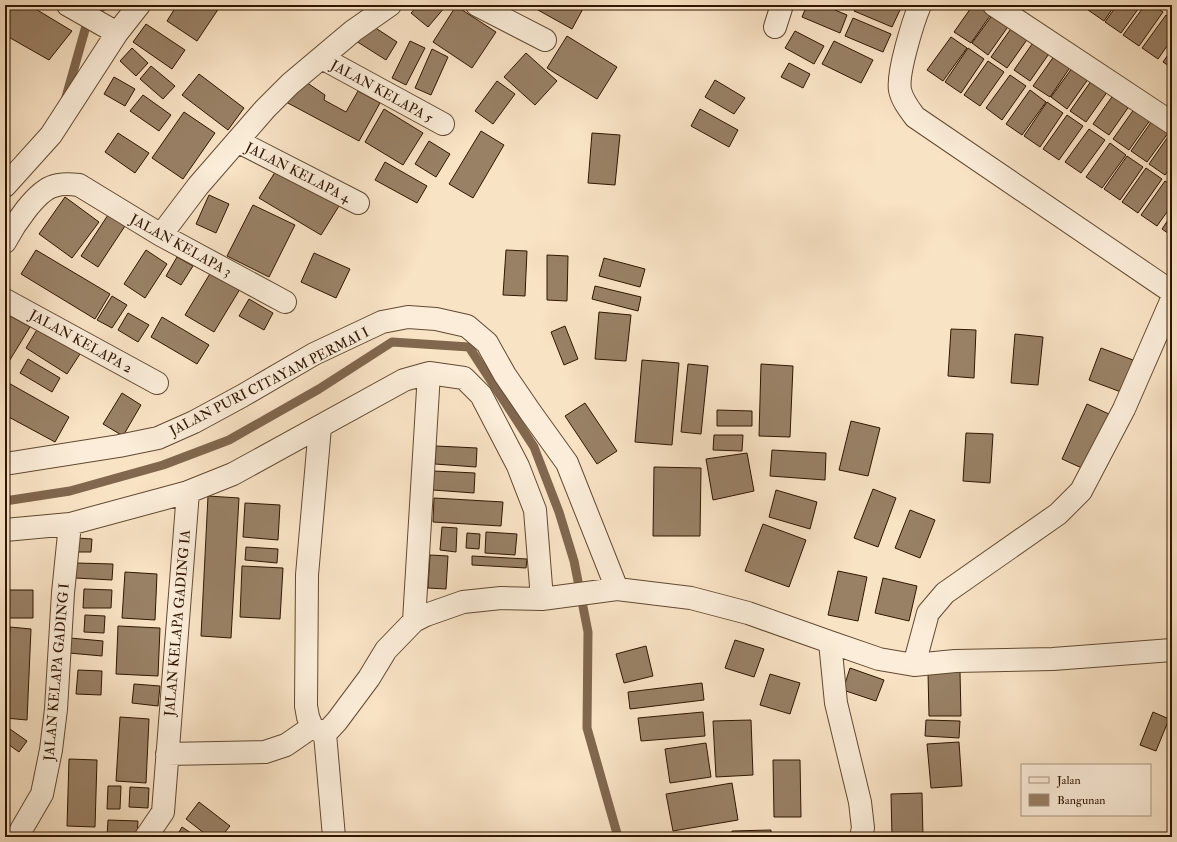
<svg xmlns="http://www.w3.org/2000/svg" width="1177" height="842" viewBox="0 0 1177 842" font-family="'IM FELL Double Pica',serif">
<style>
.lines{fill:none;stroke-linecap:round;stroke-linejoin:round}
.stream{stroke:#80674e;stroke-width:9}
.building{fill:#998166;stroke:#301600}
.street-casing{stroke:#624931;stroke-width:24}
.street{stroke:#fbedd9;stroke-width:22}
.labels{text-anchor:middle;stroke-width:3;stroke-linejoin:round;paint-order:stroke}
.street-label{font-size:14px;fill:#301600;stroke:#fbedd9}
</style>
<rect width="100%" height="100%" fill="#f9e3c5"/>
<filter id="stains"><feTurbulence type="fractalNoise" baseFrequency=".005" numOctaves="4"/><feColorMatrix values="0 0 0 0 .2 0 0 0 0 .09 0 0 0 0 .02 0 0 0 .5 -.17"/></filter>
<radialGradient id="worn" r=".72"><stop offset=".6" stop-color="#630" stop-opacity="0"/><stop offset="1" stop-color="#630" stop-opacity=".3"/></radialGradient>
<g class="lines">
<!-- stream -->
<path class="stream" d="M66,97l22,-78 16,-14
M5,501l65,-10 93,-26 66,-25 90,-51 73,-47 77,5 65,100 25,65 15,49 14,71 -1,96 31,109"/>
</g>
<!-- building -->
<path class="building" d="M5,5h24l43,26 -23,29 -44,-25z
M177,5h44l-24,36 -30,-20z
M419,5h24l2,2 -17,20 -17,-14z
M529,5h56l-13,24z
M807,5h16l24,10 -7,18 -38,-16z
M857,5h32l11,5 -8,17 -38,-16z
M973,5h14l7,5 -23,33 -17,-11z
M1091,5h24l-11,16 -16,-11z
M1117,5h24l-20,28 -16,-11z
M1145,5h7l11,7 -24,34 -16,-11z
M456,6l40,26 -24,36 -39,-26z
M996,10l16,11 -24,34 -16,-12z
M1166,15l6,4v20l-14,20 -16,-11z
M853,18l38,16 -8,18 -38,-16z
M368,23l29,19 -11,18 -30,-19z
M1015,23l16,11 -24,34 -16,-11z
M146,24l39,26 -13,19 -39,-27z
M795,31l29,15 -10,18 -29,-16z
M567,36l50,31 -20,32 -50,-31z
M951,37l16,11 -24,33 -16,-11z
M1037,37l16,11 -23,33 -16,-11z
M410,41l15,7 -19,37 -14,-7z
M834,41l39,19 -12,23 -39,-19z
M132,48l16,15 -12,13 -16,-15z
M968,48l16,11 -23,34 -16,-11z
M432,49l16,8 -17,38 -16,-7z
M1172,49v19l-9,-6z
M1057,52l16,11 -23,34 -17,-11z
M526,53l31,28 -22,24 -31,-28z
M988,61l16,11 -24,34 -16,-11z
M789,63l21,11 -7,14 -22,-11z
M1075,64l16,11 -24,34 -16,-12z
M151,66l24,20 -12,13 -23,-20z
M199,74l45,34 -16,22 -46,-35z
M1010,75l16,11 -24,34 -16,-12z
M114,77l21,12 -10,17 -21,-12z
M1094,77l16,11 -24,34 -16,-11z
M303,80l22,15 -1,5 22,12 12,-21 22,12 -21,38 -73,-39z
M715,80l30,18 -11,16 -29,-17z
M497,81l18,13 -22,30 -18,-13z
M1030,90l16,12 -24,33 -16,-11z
M1116,91l16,11 -23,33 -16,-11z
M143,95l28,20 -12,16 -29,-20z
M1047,102l16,11 -23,34 -16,-11z
M1137,105l16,11 -24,34 -16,-11z
M384,109l39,24 -20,32 -38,-23z
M700,109l38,21 -9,17 -38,-21z
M184,112l31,21 -32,46 -31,-21z
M1067,115l16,11 -24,34 -16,-11z
M1154,118l17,11 -24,33 -16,-11z
M1089,129l16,11 -24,33 -16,-11z
M481,131l23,14 -31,53 -24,-14z
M1172,131v34l-7,10 -16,-11z
M118,133l31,20 -14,20 -30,-21z
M592,133l28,2 -5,50 -27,-2z
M429,141l21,13 -14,23 -21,-13z
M1110,143l16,12 -24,33 -16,-11z
M1127,156l16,11 -23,33 -16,-11z
M385,162l42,24 -10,17 -42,-23z
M1146,168l16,11 -24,34 -16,-11z
M277,169l62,37 -18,29 -62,-37z
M1165,181l7,5v19l-15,21 -16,-11z
M209,195l20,9 -13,29 -20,-9z
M65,197l34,25 -27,36 -33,-24z
M253,205l42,20 -26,52 -42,-21z
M1172,214v22l-10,-7z
M108,215l17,11 -27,41 -17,-11z
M36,250l74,44 -15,25 -74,-45z
M146,250l21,14 -22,34 -21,-14z
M506,250l21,1 -2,45 -22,-1z
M314,253l36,16 -14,29 -35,-16z
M547,255l21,1 -1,45 -20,-1z
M177,257l16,9 -12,19 -15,-9z
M604,258l41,11 -5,18 -41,-11z
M211,272l29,17 -26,43 -29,-17z
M595,286l46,11 -3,14 -46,-12z
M112,296l15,9 -15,23 -15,-8z
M249,299l24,14 -9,17 -25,-14z
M599,312l32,3 -5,46 -31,-2z
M5,313l25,14 -25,41z
M128,313l21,12 -11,17 -20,-12z
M162,317l47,28 -12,19 -46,-27z
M565,326l13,33 -14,6 -13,-33z
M38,328l42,26 -13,20 -41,-26z
M951,329l25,1 -2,48 -26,-2z
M1015,334l28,3 -5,48 -27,-2z
M1101,348l32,12 -12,32 -32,-12z
M28,359l32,19 -8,14 -32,-19z
M642,360l37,3 -7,82 -37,-3z
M688,364l20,2 -7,68 -20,-2z
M761,364l32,2 -3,71 -31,-1z
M5,381l64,36 -14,25 -50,-27z
M122,393l19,12 -18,31 -20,-12z
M585,403l32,48 -20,13 -32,-48z
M1087,404l22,10 -25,55 -22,-10z
M717,410l35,1v15h-35z
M851,421l29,7 -12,48 -29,-6z
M966,433l27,1 -3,49 -27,-2z
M714,435h29l-1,16 -29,-1z
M436,446l41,2 -1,19 -41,-3z
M772,450l54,3 -1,27 -55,-4z
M747,453l7,38 -41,9 -7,-41z
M654,467l47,1 -1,68h-47z
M434,471l41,2 -1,20 -41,-3z
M873,489l23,9 -18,49 -24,-9z
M776,490l41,12 -7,27 -41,-12z
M208,496l31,2 -8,140 -30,-2z
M434,498l69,4 -2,24 -68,-4z
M245,503l35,2 -2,35 -35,-3z
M910,510l25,10 -15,38 -25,-10z
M763,524l43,16 -17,47 -44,-16z
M442,527l15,1 -1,24 -16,-2z
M486,532l31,2 -2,21 -30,-2z
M467,533l13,1 -1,15 -13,-1z
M77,538l15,1 -1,13h-15z
M246,547l32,2 -1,14 -32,-3z
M430,555l18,1 -2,33 -18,-1z
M472,556l55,3 -1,9 -54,-3z
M76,563l37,1 -1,16 -37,-2z
M242,566l41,2 -3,51 -40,-2z
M838,571l29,6 -9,44 -30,-6z
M125,572l32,2 -2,46 -33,-2z
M883,578l34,8 -8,35 -34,-8z
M84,589l28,1 -1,18h-28z
M6,590h27v28h-27z
M85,615l20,1 -1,17 -20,-1z
M118,626l42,2 -2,48 -42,-2z
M10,627l21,2 -4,91 -22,-2z
M70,638l33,3 -1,15 -33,-3z
M735,640l29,9 -10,28 -29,-9z
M646,646l7,30 -29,7 -8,-29z
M850,668l34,12 -8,21 -33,-11z
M78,670l24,1 -1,24 -25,-1z
M960,672l1,44h-32l-1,-43z
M770,674l30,9 -10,31 -30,-9z
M702,683l2,17 -74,9 -2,-17z
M134,684l26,2 -2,20 -26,-3z
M703,712l2,24 -64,5 -3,-23z
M1153,712l16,7 -13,32 -16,-6z
M120,717l29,2 -3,64 -30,-2z
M751,720l2,55 -37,2 -3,-56z
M926,720l34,1 -1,17 -34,-2z
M7,727l20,14 -8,11 -14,-10v-13z
M959,742l3,44 -31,2 -4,-44z
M706,743l5,34 -41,6 -5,-34z
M69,759l28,1 -2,67 -28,-1z
M773,760h27l1,57h-27z
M732,783l6,37 -65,11 -7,-37z
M108,786h13l-1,23h-13z
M130,787l19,1 -1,20 -19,-1z
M922,793l1,44h-31l-1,-43z
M199,802l31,24 -9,11h-12l-23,-18z
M108,820l30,1 -1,16h-30z
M182,827l15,10h-21z
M771,830v7h-39v-6z"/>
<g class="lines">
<defs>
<path id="street" d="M68,5l49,28
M477,5l68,35
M920,5c-7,17 -23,68 -20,85 2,10 9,19 15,27l257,175
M994,5l178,118
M775,27l7,-22
M322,58l121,66
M237,141l121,62
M5,186l46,-51 66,-102 22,-28
M161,235l37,-49 67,-77 25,-25 63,-53 37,-26
M5,242c9,-17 31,-51 49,-56 8,-3 17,-2 25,-1l82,50 124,67
M5,300l152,83
M5,464l114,-18 39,-8 36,-16 48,-26 72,-42 68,-32 26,-5 28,2 31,7 20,17 18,32 26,38 36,50 50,126
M5,530l65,-6 118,-32 45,-18 171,-94 25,-7 35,5 17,17 37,71 17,44 7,89
M414,621l15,-248
M830,642l6,61 24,99 3,26 -2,9
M914,665l14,-52 17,-20 113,-79 23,-23 43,-82 48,-110
M312,727l-4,-10 -2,-11 1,-131 13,-148
M325,734l9,103
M167,754l98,-2 21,-7 26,-18 13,7 12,-13 32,-43 17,-28 28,-29 12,-6 37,-13 38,-4 41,1 75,-10 74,9 57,15 82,29 49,17 35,6 41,-4 98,-2 119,-9
M17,837l25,-43 9,-44 5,-41 7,-116 7,-69
M146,837l17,-25 25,-320"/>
</defs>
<!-- street casing -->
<use href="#street" class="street-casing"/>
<!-- street -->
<use href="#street" class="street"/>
</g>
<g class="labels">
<!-- street labels -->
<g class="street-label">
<text transform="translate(382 91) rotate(29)" y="5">JALAN KELAPA 5</text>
<text transform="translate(298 172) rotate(27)" y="5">JALAN KELAPA 4</text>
<text transform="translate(181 245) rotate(29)" y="5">JALAN KELAPA 3</text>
<text transform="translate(81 341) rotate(29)" y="5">JALAN KELAPA 2</text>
<text transform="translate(269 381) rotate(-27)" y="5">JALAN PURI CITAYAM PERMAI I</text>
<text transform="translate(177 623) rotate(-85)" y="5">JALAN KELAPA GADING IA</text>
<text transform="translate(56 672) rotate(-85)" y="5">JALAN KELAPA GADING I</text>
</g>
</g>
<!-- margin -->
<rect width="1177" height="842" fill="none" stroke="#f9e3c5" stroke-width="20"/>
<rect x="6" y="6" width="1165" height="830" fill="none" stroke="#301600" stroke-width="2"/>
<rect x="10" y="10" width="1157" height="822" fill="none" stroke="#301600"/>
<!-- legend -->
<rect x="1021" y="764" width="130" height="52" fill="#fbedd9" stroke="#aa9782"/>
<rect x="1029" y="777" width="20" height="6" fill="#fbedd9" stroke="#aa9782"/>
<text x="1057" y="784" font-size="12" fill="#301600">Jalan</text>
<rect x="1029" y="794" width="20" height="12" fill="#998166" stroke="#aa9782"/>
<text x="1057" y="804" font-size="12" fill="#301600">Bangunan</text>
<rect width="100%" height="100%" filter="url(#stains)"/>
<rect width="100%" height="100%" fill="url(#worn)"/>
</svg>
